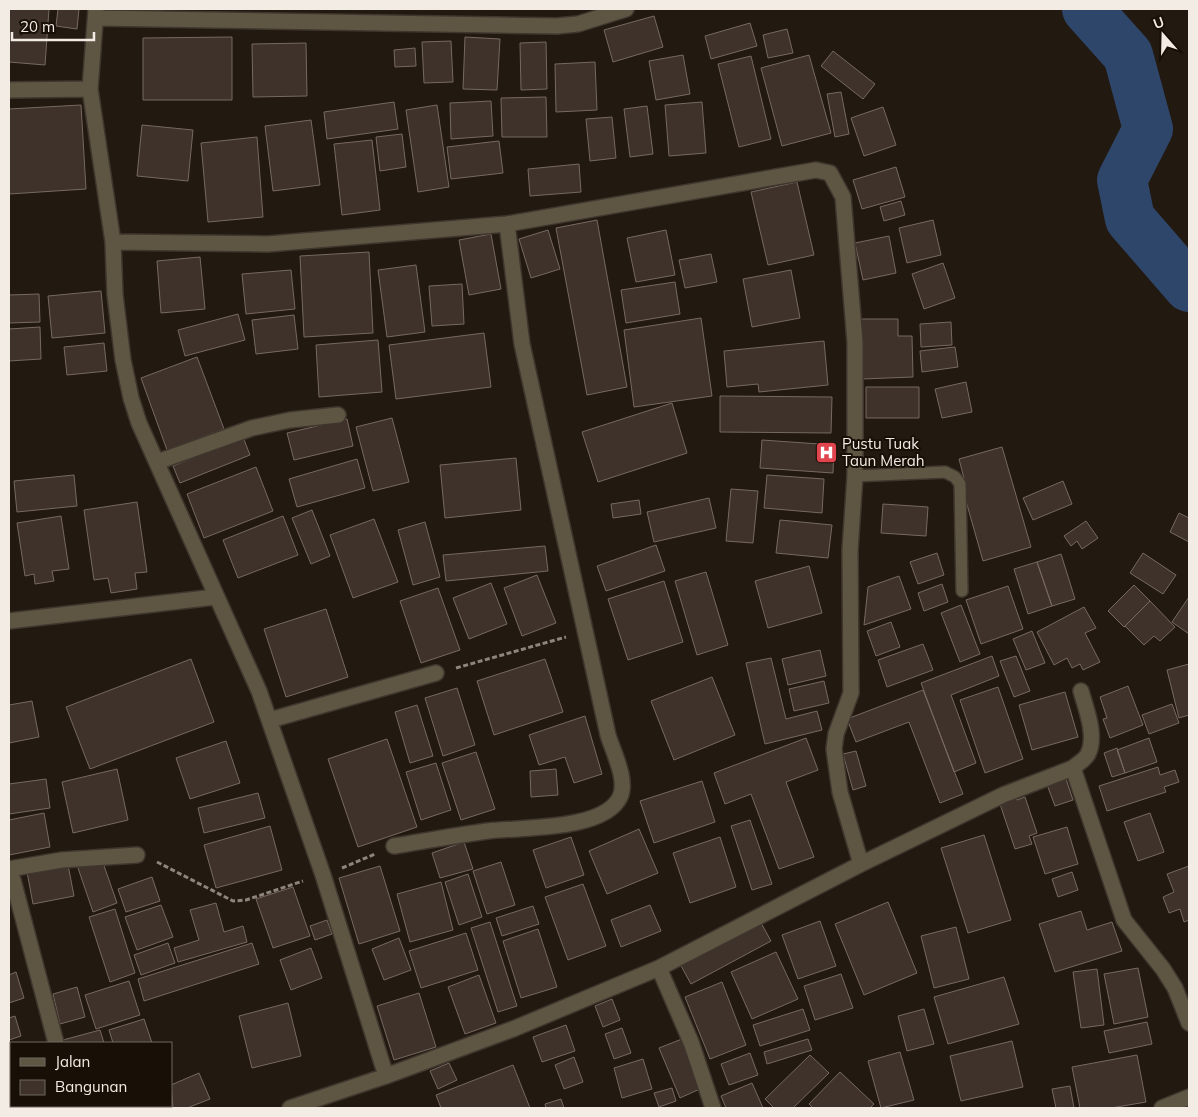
<svg xmlns="http://www.w3.org/2000/svg" width="1198" height="1117" viewBox="0 0 1198 1117" font-family="Mulish,sans-serif">
<style>
.lines{fill:none;stroke-linecap:round;stroke-linejoin:round}
.river{stroke:#2f466b;stroke-width:50}
.building{fill:#3e322b;stroke:#776962}
.lane-casing{stroke:#3f372e;stroke-width:14}
.street-casing{stroke:#3f372e;stroke-width:18}
.path{stroke:#8d867e;stroke-width:3;stroke-dasharray:5 2.5;stroke-linecap:butt}
.lane{stroke:#5f5543;stroke-width:11}
.street{stroke:#5f5543;stroke-width:15}
.labels{text-anchor:middle;stroke-width:4;stroke-linejoin:round;paint-order:stroke}
.poi-label{font-size:15px;fill:#f2ece5;stroke:#181007;text-anchor:start}
</style>
<rect width="100%" height="100%" fill="#221910"/>
<g class="lines">
<!-- river -->
<path class="river" d="M1087,9l41,46 20,74 -26,51 8,39 59,68"/>
</g>
<!-- building -->
<path class="building" d="M9,9h40l-4,56 -36,-3z
M58,9h21l-2,20 -21,-3z
M109,9h52v2l-52,2z
M654,16l9,31 -50,15 -9,-32z
M750,23l7,23 -46,13 -6,-23z
M787,29l6,24 -25,5 -5,-23z
M232,37v63h-89v-62z
M465,37l35,2 -3,51 -34,-1z
M451,41l2,41 -29,1 -2,-41z
M546,42l1,47 -26,1 -1,-47z
M306,43l1,53 -54,1 -1,-53z
M415,48l1,18 -21,1 -1,-17z
M833,51l42,33 -12,15 -42,-33z
M683,55l7,39 -34,6 -7,-39z
M809,55l22,78 -49,13 -21,-78z
M751,56l20,83 -32,8 -21,-83z
M595,62l2,48 -41,2 -1,-48z
M841,92l8,42 -14,3 -8,-43z
M546,97l1,40h-45l-1,-39z
M491,101l2,35 -42,3 -1,-36z
M394,102l4,27 -71,10 -3,-27z
M702,102l4,51 -37,3 -4,-51z
M81,105l5,84 -77,5v-85z
M437,105l12,82 -31,5 -12,-82z
M647,106l6,48 -23,3 -6,-48z
M883,107l13,38 -32,11 -13,-38z
M612,117l4,41 -26,3 -4,-42z
M311,120l9,65 -47,6 -8,-65z
M142,125l51,5 -5,51 -51,-5z
M402,134l4,33 -26,4 -4,-34z
M257,137l6,80 -55,5 -7,-79z
M372,140l8,70 -38,5 -8,-71z
M499,141l4,32 -52,6 -4,-32z
M579,164l2,28 -51,4 -2,-27z
M896,167l9,30 -43,12 -9,-29z
M797,182l17,73 -46,10 -17,-73z
M901,201l4,14 -21,6 -4,-14z
M597,220l30,167 -40,8 -31,-167z
M933,220l8,35 -34,8 -8,-35z
M548,230l12,39 -29,9 -12,-39z
M666,230l9,45 -39,7 -9,-44z
M491,234l10,55 -32,6 -10,-55z
M889,236l7,37 -33,7 -8,-37z
M369,252l4,81 -69,4 -4,-81z
M711,254l6,28 -32,6 -6,-28z
M200,257l5,52 -44,4 -4,-52z
M943,263l12,35 -31,11 -12,-35z
M416,265l9,67 -38,5 -9,-67z
M291,270l4,39 -49,5 -4,-40z
M791,270l9,48 -48,9 -9,-48z
M675,282l5,32 -54,9 -5,-33z
M462,284l2,40 -32,2 -3,-40z
M101,291l4,42 -53,5 -4,-42z
M39,294l1,28 -31,1v-28z
M238,314l7,26 -60,16 -7,-26z
M294,315l4,34 -42,5 -4,-34z
M701,318l11,78 -78,11 -10,-77z
M858,319h40v17h14l1,41 -51,2z
M951,322l1,23 -31,2 -1,-23z
M40,327l1,32 -32,2v-32z
M484,333l7,54 -95,12 -7,-54z
M378,340l4,52 -63,5 -3,-52z
M824,341l4,44 -69,7 -1,-8 -31,3 -3,-36z
M104,343l3,28 -40,4 -3,-28z
M955,347l3,20 -36,5 -2,-21z
M197,357l27,72 -57,21 -26,-72z
M966,382l6,30 -30,6 -7,-29z
M866,387h53v31h-53z
M720,396l112,1 -1,36 -111,-1z
M672,403l15,50 -89,29 -16,-50z
M392,418l17,64 -36,9 -17,-64z
M347,419l6,27 -59,14 -7,-27z
M243,437l7,18 -70,28 -7,-17z
M762,440l72,5 -1,28 -73,-5z
M1002,447l29,100 -48,14 -21,-74 4,-1 -7,-27z
M516,458l5,52 -76,8 -5,-53z
M357,459l8,29 -68,19 -8,-28z
M256,467l17,44 -69,27 -17,-44z
M74,475l3,31 -60,6 -3,-31z
M767,475l57,4 -2,34 -58,-5z
M1063,481l9,23 -39,16 -10,-22z
M731,489l27,2 -5,52 -27,-2z
M709,498l7,30 -62,14 -7,-30z
M639,500l2,14 -28,4 -2,-14z
M137,502l10,70 -12,1 2,16 -26,4 -3,-15 -14,2 -10,-70z
M883,504l45,3 -2,29 -45,-3z
M312,510l18,46 -19,8 -19,-46z
M1179,513l10,5v24l-19,-10z
M61,516l8,53 -17,2 2,10 -19,3 -1,-10 -9,2 -8,-53z
M283,516l15,39 -60,23 -15,-38z
M374,519l24,63 -45,16 -23,-63z
M780,520l52,5 -4,33 -52,-5z
M1086,521l12,17 -16,11 -5,-8 -6,5 -7,-10z
M425,522l15,55 -27,8 -15,-55z
M656,545l9,26 -59,20 -9,-25z
M545,546l3,25 -102,10 -3,-26z
M937,553l7,22 -26,9 -8,-22z
M1143,553l33,22 -13,19 -33,-21z
M1061,554l14,45 -23,7 -15,-44z
M1037,562l15,44 -24,8 -14,-45z
M809,566l13,47 -54,15 -13,-47z
M706,572l22,73 -31,10 -22,-74z
M537,575l19,48 -34,13 -18,-48z
M899,576l12,33 -47,16 4,-38z
M664,581l19,61 -55,18 -20,-61z
M491,583l16,41 -38,15 -16,-41z
M942,584l6,18 -24,9 -6,-18z
M1134,585l16,16 -26,26 -16,-16z
M1008,586l15,43 -42,15 -15,-44z
M438,588l22,62 -39,13 -21,-62z
M1189,597v37l-17,-12z
M1150,601l25,26 -15,14 -6,-5 -10,9 -19,-19z
M961,605l19,49 -20,8 -19,-49z
M1084,607l12,21 -11,5 15,29 -17,8 -3,-6 -8,4 -5,-10 -13,7 -17,-33z
M326,609l22,68 -62,20 -22,-68z
M891,622l9,25 -24,9 -9,-25z
M1032,631l13,32 -19,7 -13,-31z
M923,644l10,26 -46,17 -9,-27z
M820,650l6,26 -38,9 -6,-26z
M992,656l7,20 -48,19 25,68 -22,9 -33,-89z
M1016,656l14,35 -16,6 -14,-36z
M771,658l15,61 31,-8 5,19 -57,14 -19,-81z
M191,659l23,63 -124,47 -24,-62z
M545,659l18,53 -69,23 -17,-54z
M1189,664v51l-10,3 -12,-48z
M712,677l23,58 -61,25 -23,-59z
M824,681l5,22 -35,8 -5,-22z
M1128,686l15,39 -33,13 -7,-19 4,-1 -7,-21z
M998,687l25,72 -38,14 -25,-73z
M457,688l18,57 -32,11 -18,-58z
M923,690l40,104 -23,9 -31,-81 -53,20 -9,-23z
M1065,692l13,45 -46,13 -13,-45z
M32,701l7,36 -30,6v-38z
M1172,704l7,19 -30,11 -7,-19z
M417,705l16,51 -23,7 -15,-51z
M585,716l17,58 -28,9 -9,-26 -26,8 -10,-30z
M806,738l12,32 -32,12 28,75 -35,12 -28,-75 -26,10 -11,-31z
M1149,738l8,24 -32,11 -8,-23z
M387,739l30,88 -59,20 -30,-88z
M226,741l14,42 -50,16 -14,-41z
M1117,748l8,25 -13,4 -8,-24z
M856,751l10,35 -13,4 -10,-36z
M476,752l19,57 -34,11 -19,-57z
M436,763l15,47 -30,10 -15,-48z
M1158,767l2,8 15,-5 4,12 -15,5 2,5 -59,19 -8,-25z
M117,769l11,51 -55,13 -11,-51z
M556,769l2,26 -27,2 -1,-26z
M1065,776l8,24 -18,6 -9,-24z
M46,779l4,29 -41,6v-30z
M702,781l13,41 -61,21 -14,-42z
M258,793l7,25 -61,15 -6,-25z
M1016,795l1,5 8,-3 12,36 -8,3 3,8 -17,5 -16,-48z
M44,813l6,34 -41,8v-35z
M1150,813l14,39 -26,9 -14,-39z
M750,820l22,64 -20,6 -21,-64z
M270,826l12,44 -66,18 -12,-43z
M1067,827l11,37 -33,10 -12,-37z
M639,829l19,44 -51,21 -18,-43z
M984,835l27,85 -43,13 -27,-85z
M571,837l13,38 -38,13 -13,-38z
M720,837l16,50 -46,16 -17,-50z
M464,842l9,27 -33,9 -8,-25z
M101,857l16,46 -24,9 -16,-47z
M501,862l14,43 -28,9 -14,-43z
M68,865l6,31 -41,8 -6,-32z
M380,866l20,65 -41,13 -20,-66z
M1189,866v54l-5,2 -4,-13 -11,4 -6,-16 11,-5 -7,-18z
M1072,872l6,18 -20,7 -6,-18z
M468,874l14,43 -23,8 -14,-43z
M152,877l8,24 -34,11 -8,-23z
M441,882l12,48 -43,12 -13,-48z
M583,884l23,62 -38,14 -23,-63z
M293,887l17,49 -37,12 -17,-49z
M888,902l29,71 -53,22 -29,-71z
M216,903l8,29 19,-6 4,16 -69,20 -4,-14 25,-8 -9,-30z
M161,905l12,32 -36,13 -12,-33z
M650,905l11,26 -40,16 -10,-27z
M533,906l6,18 -37,12 -6,-18z
M115,909l20,64 -25,9 -21,-65z
M1081,911l6,19 25,-8 10,29 -67,21 -16,-48z
M327,920l5,14 -17,6 -5,-14z
M760,921l11,20 -80,43 -11,-20z
M820,921l16,45 -38,13 -16,-44z
M490,922l27,84 -19,6 -27,-84z
M956,927l13,52 -35,9 -13,-52z
M538,929l19,58 -36,11 -18,-57z
M466,933l12,37 -57,18 -12,-37z
M399,938l12,32 -27,10 -12,-31z
M168,943l7,20 -34,12 -7,-20z
M252,943l7,21 -115,37 -6,-22z
M311,948l11,30 -31,12 -11,-30z
M776,952l22,47 -46,20 -21,-47z
M1138,968l10,49 -34,7 -10,-50z
M1097,969l7,56 -23,3 -8,-56z
M16,972l8,26 -15,5v-28z
M841,974l12,34 -38,12 -11,-34z
M479,975l17,48 -31,11 -17,-47z
M1004,977l15,47 -71,20 -14,-47z
M129,981l11,34 -44,14 -11,-34z
M722,982l24,63 -36,14 -25,-62z
M77,987l8,30 -25,7 -7,-30z
M419,993l17,54 -42,13 -17,-54z
M612,999l8,21 -17,7 -8,-21z
M288,1003l13,53 -49,12 -13,-52z
M803,1009l7,21 -50,16 -7,-21z
M924,1009l10,35 -27,7 -9,-35z
M15,1016l6,20 -12,4v-22z
M144,1019l8,24h-39l-4,-13z
M1147,1022l5,22 -43,9 -5,-22z
M566,1025l9,26 -33,11 -9,-25z
M622,1028l9,25 -17,6 -9,-25z
M100,1030l4,13h-40l-1,-3z
M682,1039l20,49 -22,10 -21,-50z
M808,1039l4,11 -45,14 -3,-12z
M1012,1041l11,46 -62,14 -11,-45z
M11,1048v36l-2,-9v-26z
M900,1052l14,48 -33,8 -13,-47z
M750,1053l8,22 -29,10 -8,-21z
M810,1055l19,18 -36,35h-19l-9,-9z
M1137,1055l9,47 -35,6h-31l-8,-41z
M574,1057l9,25 -19,7 -9,-24z
M643,1059l9,30 -30,9 -8,-30z
M449,1063l8,17 -19,9 -8,-18z
M513,1065l17,43h-89l-5,-13z
M840,1072l34,32 -4,4h-57l-4,-4z
M199,1073l11,26 -23,9h-14l-2,-23z
M752,1083l11,25h-37l-5,-12z
M1070,1086l4,22h-18l-4,-19z
M672,1088l4,13 -17,6 -5,-14z
M561,1099l3,9h-18l-1,-4z
M22,1106h37l1,2h-37z
M116,1106h40l1,2h-43z"/>
<g class="lines">
<defs>
<path id="lane" d="M855,476l90,-4 10,5 5,7 2,107"/>
<path id="street" d="M96,9l-6,80 23,153 2,53 8,65 8,38 8,25 120,268 64,184 63,201
M96,18l461,8 21,-2 48,-15
M9,90l81,-1
M113,242l155,2 239,-20 309,-54 14,3 13,24 12,145v134l-5,74 1,143 -15,41 -2,15 6,43 21,72
M157,462l95,-34 38,-8 48,-5
M9,621l206,-24
M270,720l166,-47
M1073,768c4,-4 12,-8 15,-14 9,-18 -2,-45 -7,-63
M394,846c31,-5 63,-11 94,-15 32,-4 116,0 132,-34 8,-17 -7,-45 -12,-62l-86,-391 -15,-120
M9,869l53,-9 75,-5
M9,875l4,5 43,163
M659,968l32,74 22,66
M72,1106l1,2
M290,1108l96,-32 127,-47 146,-61 202,-104 142,-69 70,-27 51,152 39,49 12,19 14,35
M1162,1108l27,-11"/>
</defs>
<!-- lane casing -->
<use href="#lane" class="lane-casing"/>
<!-- street casing -->
<use href="#street" class="street-casing"/>
<!-- path -->
<path class="path" d="M456,668l110,-31
M157,862l76,39 13,-1 57,-19
M342,868l33,-14"/>
<!-- lane -->
<use href="#lane" class="lane"/>
<!-- street -->
<use href="#street" class="street"/>
</g>
<!-- icons -->
<defs>
<symbol id="hospital-square" viewBox="-11 -11 22 22"><rect x="-9" y="-9" width="18" height="18" rx="4" fill="#e0444e" stroke="#181007"/><path d="M-5-5h3v3.5h4V-5h3V5h-3V1.5h-4V5h-3Z" fill="#fff"/></symbol>
</defs>
<g fill-rule="evenodd">
<use href="#hospital-square" x="814" y="440" width="25" height="25"/>
</g>
<g class="labels">
<!-- poi labels -->
<g class="poi-label">
<text x="842" y="449">Pustu Tuak<tspan x="842" dy="17">Taun Merah</tspan></text>
</g>
</g>
<!-- border -->
<rect width="1198" height="1117" fill="none" stroke="#f2ece5" stroke-width="20"/>
<!-- legend -->
<rect x="10" y="1042" width="162" height="65" fill="#181007" stroke="#6f6860"/>
<rect x="20" y="1058" width="25" height="8" fill="#5f5543" stroke="#6f6860"/>
<text x="55" y="1067" font-size="15" fill="#f2ece5">Jalan</text>
<rect x="20" y="1080" width="25" height="15" fill="#3e322b" stroke="#6f6860"/>
<text x="55" y="1092" font-size="15" fill="#f2ece5">Bangunan</text>
<!-- north arrow -->
<g transform="translate(1163 35) rotate(340)" stroke="#181007" stroke-width="4" paint-order="stroke">
<path d="M0-4L9 19L0 12L-9 19Z" fill="#f2ece5"/>
<text y="-8" font-size="14" font-weight="bold" text-anchor="middle" fill="#f2ece5">U</text>
</g>
<!-- scale -->
<path d="M12 32v8h82v-8" fill="none" stroke="#f2ece5" stroke-width="2.5"/>
<text x="20" y="32" font-size="15" fill="#f2ece5" stroke="#181007" stroke-width="4" paint-order="stroke">20 m</text>
</svg>
